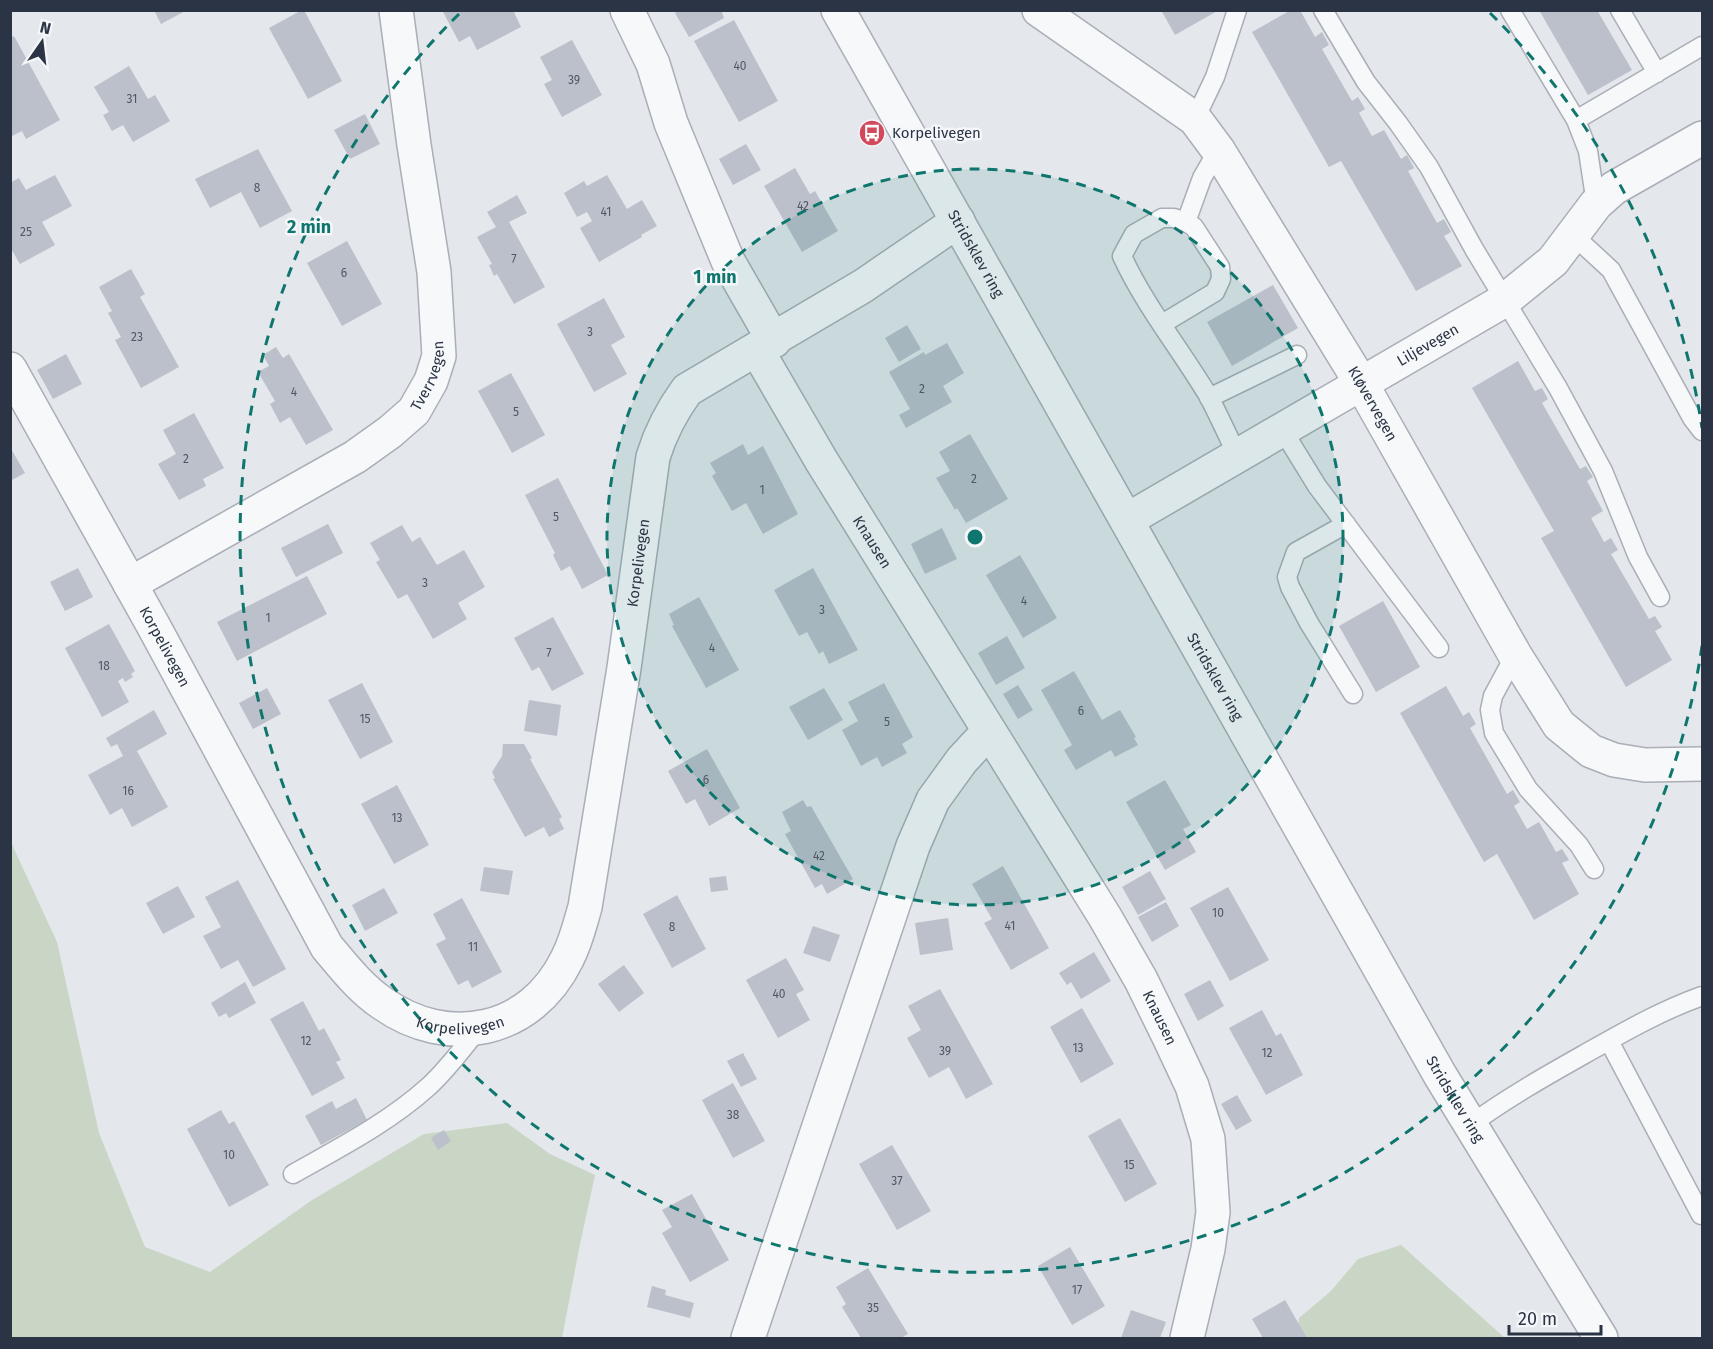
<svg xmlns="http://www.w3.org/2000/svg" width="1713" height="1349" viewBox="0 0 1713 1349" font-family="'Fira Sans',sans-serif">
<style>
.green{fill:#c9d6c5}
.building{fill:#bbc0ca}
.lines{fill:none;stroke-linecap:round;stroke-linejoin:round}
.service-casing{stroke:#a9aeb7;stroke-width:21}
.minor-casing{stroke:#a9aeb7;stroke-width:36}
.tertiary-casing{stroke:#a9aeb7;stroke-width:36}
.service{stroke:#f7f8fa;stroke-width:18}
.minor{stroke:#f7f8fa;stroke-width:33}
.tertiary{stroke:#f7f8fa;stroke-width:33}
.ring{fill:none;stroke:#0f766e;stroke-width:3;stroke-dasharray:10 8}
.labels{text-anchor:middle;stroke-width:5;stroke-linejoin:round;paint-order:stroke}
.number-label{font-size:12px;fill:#4f5766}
.poi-label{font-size:15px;fill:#2b3445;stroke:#f4f6f9;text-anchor:start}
.street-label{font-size:15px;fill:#2b3445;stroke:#f4f6f9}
.centre{fill:#0f766e;stroke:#f4f6f9;stroke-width:3}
.ring-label{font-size:18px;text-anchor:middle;font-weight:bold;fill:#0f766e;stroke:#f4f6f9;stroke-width:5;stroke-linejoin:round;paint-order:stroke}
</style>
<rect width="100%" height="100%" fill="#e4e7ec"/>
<!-- green -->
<path class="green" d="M10,840l47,102 42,191 46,114 65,25 102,-72 112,-66 83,-11 43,31 45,21 -15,69 -18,94h-551z
M1401,1245l104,93h-207l1,-20 31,-26 28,-33z"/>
<!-- building -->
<path class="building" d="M154,10h33l-26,14z
M302,10h2l38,71 -34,18 -39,-71z
M442,10h71l8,17 -44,23 -7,-14 -11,6z
M679,10h42l3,8 -35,19 -14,-24z
M1161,10h58l-44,25z
M1291,10h9l15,27 7,-5 7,13 -7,4 30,52 6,-4 7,12 -6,4 13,23 12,-6 17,29 6,-4 7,13 -6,3 29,52 7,-4 7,13 -7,4 18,30 -46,25 -75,-130 -12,6 -77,-135z
M1539,10h58l35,60 -44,25z
M734,20l44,81 -39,21 -45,-81z
M14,36l46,84 -34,19 -4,-8 -12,6v-99z
M572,40l30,55 -40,22 -18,-33 8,-4 -12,-23z
M129,66l19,33 7,-4 15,26 -37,21 -10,-17 -11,6 -9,-16 6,-3 -15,-25z
M365,114l15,30 -30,15 -16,-29z
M746,144l15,26 -28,15 -14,-26z
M258,149l34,62 -32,17 -19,-36 -31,16 -15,-29z
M795,168l15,26 5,-3 23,40 -36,21 -38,-66z
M55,175l17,31 -30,16 13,23 -35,19 -10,-17v-64l9,-5 7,12z
M607,175l20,34 15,-9 15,26 -16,9 1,2 -43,25 -19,-34 12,-7 -5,-9 -10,5 -13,-24 20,-12 3,5z
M517,195l10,18 -18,9 36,65 -31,17 -17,-30 -3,2 -5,-11 3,-1 -15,-27 19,-10 -9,-15z
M347,241l35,63 -40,22 -35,-63z
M131,269l14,25 -5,3 39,70 -38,21 -26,-48 6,-3 -13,-24 4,-2 -13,-24z
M1273,285l25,43 -66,38 -25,-44z
M604,298l21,39 -14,8 16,29 -33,18 -37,-68z
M907,325l14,24 -22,13 -14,-24z
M947,343l17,30 -21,13 9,16 -46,26 -7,-13 11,-6 -21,-37 35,-20 1,3z
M276,347l7,11 6,-4 44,76 -27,15 -16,-28 -10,6 -10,-19 5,-3 -17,-29 11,-6 -6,-11z
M66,354l16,30 -29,15 -16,-29z
M1518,361l17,30 7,-3 6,11 -6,4 38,66 6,-3 7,11 -6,4 16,30 -12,7 13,24 7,-4 7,12 -7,4 38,65 6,-3 7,11 -7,4 17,29 -46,27 -85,-149 13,-7 -82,-143z
M511,373l34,62 -33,18 -34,-62z
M194,413l30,55 -21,11 3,7 -27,14 -21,-36 18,-10 -13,-24z
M970,434l38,65 -42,24 -9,-15 -2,2 -19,-32 14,-7 -11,-19z
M743,444l5,11 15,-9 35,68 -35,20 -17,-31 -14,8 -20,-35 4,-3 -6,-10z
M10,447l15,26 -15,8z
M558,478l50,97 -26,14 -12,-23 -9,5 -8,-16 2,-2 -30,-58z
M328,524l15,29 -47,24 -15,-29z
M402,525l10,17 8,-5 17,28 27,-15 21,37 -27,16 9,16 -34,20 -26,-45 -9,5 -22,-37 4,-2 -10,-17z
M942,528l15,31 -32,15 -14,-30z
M1020,555l37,63 -34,20 -37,-63z
M78,568l15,29 -28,14 -15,-29z
M813,568l45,82 -29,14 -6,-13 -4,3 -12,-22 -8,4 -25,-46z
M307,576l20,38 -90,47 -20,-39z
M699,597l40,73 -33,18 -34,-62 2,-1 -5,-11z
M1383,601l37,66 -44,25 -37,-66z
M553,617l31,57 -32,17 -13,-24 -7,4 -18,-33z
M109,624l26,47 -4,3 2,3 -8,5 -2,-4 -5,3 11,21 -27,15 -37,-69z
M1007,636l18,32 -29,17 -18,-32z
M1074,671l28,49 18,-10 16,27 -2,1 4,7 -23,12 -4,-7 -35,20 -12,-20 8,-5 -31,-55z
M362,683l31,59 -33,17 -32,-59z
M884,683l29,54 -11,7 5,9 -25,14 -5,-10 -16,9 -19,-36 16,-9 -10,-19z
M1018,685l15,25 -15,9 -15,-25z
M1446,686l17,30 6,-4 7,12 -6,4 37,66 6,-4 7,12 -6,4 13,23 12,-7 17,30 6,-3 7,11 -7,3 17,31 -45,26 -37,-66 -13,8 -84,-149z
M267,688l14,26 -28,15 -14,-26z
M824,688l19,32 -35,20 -19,-33z
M529,700l32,5 -4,31 -33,-5z
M154,710l13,24 -30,17 31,56 -36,20 -10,-19 -12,7 -22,-40 35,-19 -6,-12 -6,3 -5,-9z
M503,744h21l8,14 -2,1 32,58 -3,2 5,10 -15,8 -5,-10 -19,10 -32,-58 2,-1 -3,-6 10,-16z
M707,749l33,59 -31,18 -14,-27 -9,5 -18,-33z
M1165,780l26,45 -8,4 13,23 -31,18 -39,-68z
M397,785l32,60 -35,19 -33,-60z
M803,800l4,7 4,-1 42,73 -26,15 -5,-10 -7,4 -30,-54 6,-3 -9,-19z
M1003,866l46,82 -38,22 -27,-47 8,-4 -20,-35z
M484,867l29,4 -4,24 -29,-4z
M1150,871l16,28 -28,16 -16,-28z
M726,876l2,14 -17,2 -2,-14z
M238,880l48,89 -33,18 -15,-27 -17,9 -18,-33 18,-9 -16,-30z
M178,886l17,31 -32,17 -17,-31z
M1228,887l41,73 -39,21 -40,-73z
M384,888l14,25 -33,18 -13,-26z
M677,895l29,54 -34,19 -29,-54z
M462,898l40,74 -30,16 -4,-8 -10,5 -22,-41 10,-5 -13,-25z
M1166,902l13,24 -27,16 -14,-25z
M948,918l5,32 -33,5 -5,-32z
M813,926l27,9 -10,27 -27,-9z
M1094,952l17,29 -30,18 -10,-17 -4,3 -8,-12z
M786,958l18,32 -8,4 14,26 -32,18 -32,-58z
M624,965l20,28 -25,19 -21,-28z
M1210,980l14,26 -26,15 -14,-27z
M245,982l11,21 -27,15 -3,-5 -7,4 -8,-14z
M940,989l53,95 -27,15 -17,-32 -20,11 -22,-40 14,-8 -13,-24z
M303,1001l16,30 5,-3 17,32 -5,2 9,16 -33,18 -42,-77z
M1082,1008l32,56 -33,19 -31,-56z
M1262,1010l14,26 5,-3 22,42 -37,20 -37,-67z
M743,1053l14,26 -16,8 -14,-26z
M733,1083l32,58 -32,17 -31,-58z
M1237,1095l15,26 -16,9 -15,-26z
M356,1098l11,22 -46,25 -16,-29 27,-15 4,8z
M221,1110l8,14 5,-3 35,64 -40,22 -42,-78z
M1120,1118l37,66 -32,18 -37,-66z
M444,1130l7,11 -13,9 -7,-12z
M892,1145l39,66 -34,19 -38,-66z
M692,1194l37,66 -39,22 -28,-49 10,-6 -10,-17z
M1070,1247l35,59 -33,19 -34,-59z
M868,1268l40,66 -7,4h-40l-19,-31 4,-3 -10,-17z
M652,1286l14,4 -1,5 29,8 -4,15 -43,-11z
M1285,1300l22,38h-44l-11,-19z
M1131,1310l35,12 -6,16h-39z"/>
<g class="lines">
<defs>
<path id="service" d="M1323,10l43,72 32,41 31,44 45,82 84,139 45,83 35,86 22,40
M1510,10l66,110 12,31 8,53
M1620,10l37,63
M1195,119l20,-42 22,-67
M1576,120l126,-74
M1186,222l16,-44 16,-28
M1573,235l38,35 81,148 10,13
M1162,324l53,-32 6,-13 -1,-12 -26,-40 -8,-5 -12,-4h-12l-28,16 -12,22c23,50 59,94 87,141 10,19 19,39 28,58
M1209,398l88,-43
M1282,429l35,57 122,162
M1346,524l-50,28 -9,25 3,10 19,36 44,71
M1515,655l-22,41 -3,14 4,23 34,56 51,56 15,24
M1609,1041l92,174
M1470,1125c37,-27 74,-48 113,-70 39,-22 77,-44 119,-59
M293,1174c46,-26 95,-51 135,-87 19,-17 35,-39 51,-59"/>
<g id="minor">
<path d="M627,10l26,54 18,59 57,138 46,80"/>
<path id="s1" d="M1039,10l156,109 23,31 143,233 154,272 44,70 32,26 23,9 31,5 57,-1"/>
<path id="s2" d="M757,350l64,110 284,457 36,63 28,57 23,49 16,53 5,73 -5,37 -21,89"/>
<path id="s3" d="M10,369l143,256 174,322c17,20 33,41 55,56 66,47 149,30 185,-44 9,-17 13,-35 18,-52l39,-239 29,-211c8,-26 18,-45 34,-67l176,-104 95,-65"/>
<path id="s4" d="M1127,520l378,-220 48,-39 43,-57 18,-16 88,-50"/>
<path id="s5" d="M130,584l225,-127 35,-25 24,-21 17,-30 8,-25 -5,-84 -20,-127 -18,-135"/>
<path d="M748,1338l165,-492 20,-46 29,-40 27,-29"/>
</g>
<g id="tertiary">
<path id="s6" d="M838,10l602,1065 161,263"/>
</g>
</defs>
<!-- service casing -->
<use href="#service" class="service-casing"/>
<!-- minor casing -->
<use href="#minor" class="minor-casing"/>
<!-- tertiary casing -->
<use href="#tertiary" class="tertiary-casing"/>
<!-- service -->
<use href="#service" class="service"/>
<!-- minor -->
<use href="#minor" class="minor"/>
<!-- tertiary -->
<use href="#tertiary" class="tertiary"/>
</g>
<!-- distance rings -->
<circle cx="975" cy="537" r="368" fill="#0f766e" fill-opacity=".12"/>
<g class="ring">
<circle cx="975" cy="537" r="368"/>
<path d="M1702 646A735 735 0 1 1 460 13M1490 13A735 735 0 0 1 1702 428"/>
</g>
<!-- icons -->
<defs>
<symbol id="bus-disc" viewBox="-11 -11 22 22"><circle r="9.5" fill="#d1495b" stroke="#f4f6f9"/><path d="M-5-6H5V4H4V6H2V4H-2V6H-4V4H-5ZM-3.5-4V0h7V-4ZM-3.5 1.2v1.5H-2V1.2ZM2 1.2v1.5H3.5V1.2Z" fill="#fff"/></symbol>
</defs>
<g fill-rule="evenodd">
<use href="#bus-disc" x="857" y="118" width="30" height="30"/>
</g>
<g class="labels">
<!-- number labels -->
<g class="number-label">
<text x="740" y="70">40</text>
<text x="574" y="84">39</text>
<text x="132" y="103">31</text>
<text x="257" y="192">8</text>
<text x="803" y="210">42</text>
<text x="606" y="216">41</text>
<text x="26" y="236">25</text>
<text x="514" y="263">7</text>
<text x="344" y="277">6</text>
<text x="590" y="336">3</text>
<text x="137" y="341">23</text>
<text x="922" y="393">2</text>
<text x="294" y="396">4</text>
<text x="516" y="416">5</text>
<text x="186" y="463">2</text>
<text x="974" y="483">2</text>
<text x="762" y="494">1</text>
<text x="556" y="521">5</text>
<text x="425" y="587">3</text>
<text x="1024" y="605">4</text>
<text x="822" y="614">3</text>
<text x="268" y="622">1</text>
<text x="712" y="652">4</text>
<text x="549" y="657">7</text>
<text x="104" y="670">18</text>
<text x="1081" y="715">6</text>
<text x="365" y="723">15</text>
<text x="887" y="726">5</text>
<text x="706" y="784">6</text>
<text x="128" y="795">16</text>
<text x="397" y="822">13</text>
<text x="819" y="860">42</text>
<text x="1218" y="917">10</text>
<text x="1010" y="930">41</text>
<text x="672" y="931">8</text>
<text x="473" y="951">11</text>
<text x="779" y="998">40</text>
<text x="306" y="1045">12</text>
<text x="1078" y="1052">13</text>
<text x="945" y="1055">39</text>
<text x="1267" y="1057">12</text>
<text x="733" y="1119">38</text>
<text x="229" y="1159">10</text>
<text x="1129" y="1169">15</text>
<text x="897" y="1185">37</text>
<text x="1077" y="1294">17</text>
<text x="873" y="1312">35</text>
</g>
<!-- poi labels -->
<g class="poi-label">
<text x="892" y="138">Korpelivegen</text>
</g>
<!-- street labels -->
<g class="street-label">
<text dy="5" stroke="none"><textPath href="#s6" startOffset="280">Stridsklev ring</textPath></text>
<text dy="5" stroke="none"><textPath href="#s4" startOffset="348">Liljevegen</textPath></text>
<text dy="5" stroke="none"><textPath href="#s5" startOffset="372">Tverrvegen</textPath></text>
<text dy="5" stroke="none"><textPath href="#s1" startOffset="526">Kløvervegen</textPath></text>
<text dy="5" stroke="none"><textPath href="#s2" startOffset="224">Knausen</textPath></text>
<text dy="5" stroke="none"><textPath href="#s3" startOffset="1360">Korpelivegen</textPath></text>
<text dy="5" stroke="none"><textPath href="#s3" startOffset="318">Korpelivegen</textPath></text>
<text dy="5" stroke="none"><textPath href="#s6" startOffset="766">Stridsklev ring</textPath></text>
<text dy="5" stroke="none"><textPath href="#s2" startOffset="780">Knausen</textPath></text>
<text dy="5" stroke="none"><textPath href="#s3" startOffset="822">Korpelivegen</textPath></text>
<text dy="5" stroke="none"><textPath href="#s6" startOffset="1252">Stridsklev ring</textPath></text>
</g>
</g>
<circle cx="975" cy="537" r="9" class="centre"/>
<g class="ring-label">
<text x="309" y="233">2 min</text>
<text x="715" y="283">1 min</text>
</g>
<!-- border -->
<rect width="1713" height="1349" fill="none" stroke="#2b3445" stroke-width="24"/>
<!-- north arrow -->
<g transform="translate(42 42) rotate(14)" stroke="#f4f6f9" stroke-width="4.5" paint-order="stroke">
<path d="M0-4.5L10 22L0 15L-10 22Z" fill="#2b3445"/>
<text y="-9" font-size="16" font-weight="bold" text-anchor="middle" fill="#2b3445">N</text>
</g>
<!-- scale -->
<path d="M1509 1325v9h92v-9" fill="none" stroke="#2b3445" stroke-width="3"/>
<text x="1518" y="1325" font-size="18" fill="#2b3445" stroke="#f4f6f9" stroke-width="4.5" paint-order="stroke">20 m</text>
</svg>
